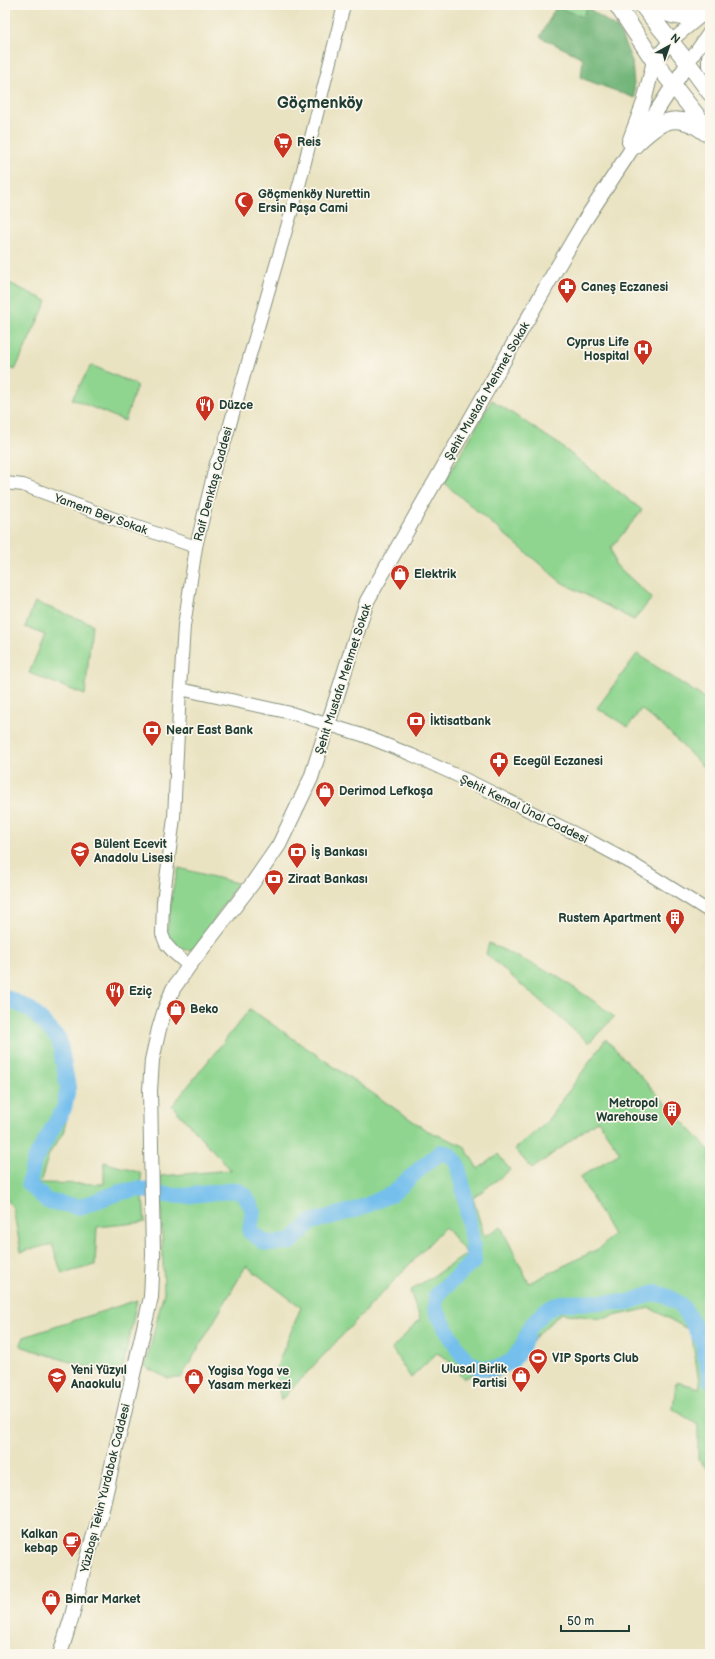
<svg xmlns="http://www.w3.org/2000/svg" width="715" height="1659" viewBox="0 0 715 1659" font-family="'Balsamiq Sans',sans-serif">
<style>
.green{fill:#8fd590;stroke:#578962}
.forest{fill:#73b67a;stroke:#497a57}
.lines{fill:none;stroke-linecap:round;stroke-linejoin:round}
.river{stroke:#74bfed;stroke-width:16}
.tertiary-casing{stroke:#84907b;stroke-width:14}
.secondary-casing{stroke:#84907b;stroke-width:16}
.trunk-casing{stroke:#84907b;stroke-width:18}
.tertiary{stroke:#fff;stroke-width:12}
.secondary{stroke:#fff;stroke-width:14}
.trunk{stroke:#fff;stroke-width:16}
.labels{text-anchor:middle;stroke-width:3.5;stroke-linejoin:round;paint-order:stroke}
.poi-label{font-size:12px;font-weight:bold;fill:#1f3d34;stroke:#fbf7ec;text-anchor:start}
.street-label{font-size:12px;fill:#1f3d34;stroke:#fbf7ec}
.district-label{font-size:16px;font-weight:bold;fill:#1f3d34;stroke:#fbf7ec}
</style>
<rect width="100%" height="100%" fill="#fbf7ec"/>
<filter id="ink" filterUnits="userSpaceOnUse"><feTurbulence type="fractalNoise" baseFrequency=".025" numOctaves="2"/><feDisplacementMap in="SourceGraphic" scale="8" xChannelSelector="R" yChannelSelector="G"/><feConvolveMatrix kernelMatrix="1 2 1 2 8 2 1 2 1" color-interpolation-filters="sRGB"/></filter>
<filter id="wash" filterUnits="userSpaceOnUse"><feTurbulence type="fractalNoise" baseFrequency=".012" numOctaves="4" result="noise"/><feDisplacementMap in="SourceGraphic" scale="16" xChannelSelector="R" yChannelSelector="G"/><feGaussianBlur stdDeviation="0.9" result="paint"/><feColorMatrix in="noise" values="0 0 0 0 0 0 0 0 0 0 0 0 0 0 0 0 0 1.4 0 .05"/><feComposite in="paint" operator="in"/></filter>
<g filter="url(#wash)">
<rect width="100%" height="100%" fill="#eae3c2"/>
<!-- green -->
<path class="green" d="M550,5h35l2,2 -4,10z
M5,281l42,20 -32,69 -10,-4z
M91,365l46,20 -12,36 -53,-22z
M492,400l65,43 85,67 -31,38 4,16 37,34 -18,22 -73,-38 -117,-99z
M35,602l57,22 -7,71 -56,-22 16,-38 -20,-8z
M637,654l73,48v72l-42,-43 -27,-22 -13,18 -31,-19z
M179,868l58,15 -40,64 -8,3 -10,-1 -9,-7 -3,-10 6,-44z
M489,943l66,32 43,29 16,13 -25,26 -103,-89z
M5,989l55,41 12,57v13l-9,33 -14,21 -9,29 64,1v-22l37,11 4,49 -48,5 -2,38 -33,9 -10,-30 -31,8 -8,-44 -8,-12z
M250,1009l176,121 38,16 14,23 20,-15 12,16 -37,28 11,38 17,-9 28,56 71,-35 13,-13 -33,-58 40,-24 -22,-33 -66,49 -17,-20 30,-25 61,-85 104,112v321l-12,-13v-34l-25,-16 3,-27 24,6 -9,-57 -41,-23 -49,11 -40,-6 -24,22 -20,30 -21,13 -19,-4 -14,4 -16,-19 -10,-6 -26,25 -19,-29 28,-30 -10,-28 57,-37 -22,-27 -164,173 -6,-29 26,-64 -55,-41 -65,112h-14l-22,-11 19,-75 -4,-116 71,-6 -59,-64z
M137,1300l-16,78 -101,-32 4,-9z"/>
<!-- forest -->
<path class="forest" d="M556,7l27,10 4,-10 32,23 13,31 3,37 -54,-20 2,-20 -43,-21z"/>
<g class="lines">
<!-- river -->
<path class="river" d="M5,997l26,13 28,29 9,49 -4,20 -30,53 -5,23 18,17 33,6 40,-15 19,-3 27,6 16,1 55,-6 8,5 8,15 -3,22 16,11 25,-1 20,-20 47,-13 34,-15 31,-28 18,-14 8,2 8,9 7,29 9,55 1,14 -38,34 -1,14 24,42 9,11 12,6 16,1 16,-8 10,-14 8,-20 16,-17 15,-7 67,-1 27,-9 11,3 14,8 6,8 17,30 7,38"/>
</g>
</g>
<g filter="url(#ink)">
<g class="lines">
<defs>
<path id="tertiary" d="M671,41l34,-28
M688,63l22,-32
M5,483l18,2 97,36 76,26
M180,689l111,24 71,22 50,20 59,27 121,60 41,22 77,48
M189,966l-14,-12 -9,-10 -4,-10 1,-32 11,-84 6,-129 4,-63 12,-79 20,-84 8,-18 76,-263 44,-177"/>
<path id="secondary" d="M629,142l15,-40 10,-41 17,-20
M60,1654l12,-38 11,-45 19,-62 49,-212 2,-42 -3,-165 2,-30 7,-31 6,-20 8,-20 16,-23 63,-82 27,-39 32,-67 56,-177 188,-330 30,-51 103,-157"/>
<path id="trunk" d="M617,5l37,56 56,71
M642,5l46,58 22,30
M654,5c19,15 31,14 53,6
M710,57v8
M633,147c24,-24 42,-39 73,-14"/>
</defs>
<!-- tertiary casing -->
<use href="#tertiary" class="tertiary-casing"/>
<!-- secondary casing -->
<use href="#secondary" class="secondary-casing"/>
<!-- trunk casing -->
<use href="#trunk" class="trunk-casing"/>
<!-- tertiary -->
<use href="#tertiary" class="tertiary"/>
<!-- secondary -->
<use href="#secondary" class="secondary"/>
<!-- trunk -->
<use href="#trunk" class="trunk"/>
</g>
</g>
<!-- icons -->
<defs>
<symbol id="supermarket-pin" viewBox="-11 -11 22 30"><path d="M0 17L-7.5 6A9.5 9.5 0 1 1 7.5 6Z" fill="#c8321e" stroke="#fbf7ec"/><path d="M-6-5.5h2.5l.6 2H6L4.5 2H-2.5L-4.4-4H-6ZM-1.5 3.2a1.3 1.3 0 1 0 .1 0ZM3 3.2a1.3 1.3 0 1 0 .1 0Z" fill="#fff"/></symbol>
<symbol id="mosque-pin" viewBox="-11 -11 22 30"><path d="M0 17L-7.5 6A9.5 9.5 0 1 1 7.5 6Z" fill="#c8321e" stroke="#fbf7ec"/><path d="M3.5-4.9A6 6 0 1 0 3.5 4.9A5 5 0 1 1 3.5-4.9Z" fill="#fff"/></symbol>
<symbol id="pharmacy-pin" viewBox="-11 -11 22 30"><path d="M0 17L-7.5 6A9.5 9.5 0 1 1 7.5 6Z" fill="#c8321e" stroke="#fbf7ec"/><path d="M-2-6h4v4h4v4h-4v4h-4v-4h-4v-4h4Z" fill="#fff"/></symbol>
<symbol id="hospital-pin" viewBox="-11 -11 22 30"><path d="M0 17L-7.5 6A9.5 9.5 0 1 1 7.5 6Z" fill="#c8321e" stroke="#fbf7ec"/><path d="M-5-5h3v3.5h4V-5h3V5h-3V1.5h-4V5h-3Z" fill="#fff"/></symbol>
<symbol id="restaurant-pin" viewBox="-11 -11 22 30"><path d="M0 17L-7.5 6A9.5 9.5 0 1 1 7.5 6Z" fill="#c8321e" stroke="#fbf7ec"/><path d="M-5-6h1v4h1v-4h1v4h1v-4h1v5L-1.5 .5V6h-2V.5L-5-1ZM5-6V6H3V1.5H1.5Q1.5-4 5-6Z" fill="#fff"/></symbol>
<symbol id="shop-pin" viewBox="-11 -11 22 30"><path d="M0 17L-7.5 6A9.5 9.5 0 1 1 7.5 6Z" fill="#c8321e" stroke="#fbf7ec"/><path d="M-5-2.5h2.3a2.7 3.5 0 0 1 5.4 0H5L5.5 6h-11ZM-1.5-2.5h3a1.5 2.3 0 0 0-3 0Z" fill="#fff"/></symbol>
<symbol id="bank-pin" viewBox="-11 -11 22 30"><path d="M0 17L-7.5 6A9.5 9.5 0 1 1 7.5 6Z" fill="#c8321e" stroke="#fbf7ec"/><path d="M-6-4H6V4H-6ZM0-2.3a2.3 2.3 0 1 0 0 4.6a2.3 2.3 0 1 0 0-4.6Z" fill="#fff"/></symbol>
<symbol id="school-pin" viewBox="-11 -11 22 30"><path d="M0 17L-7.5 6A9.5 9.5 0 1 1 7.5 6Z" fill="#c8321e" stroke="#fbf7ec"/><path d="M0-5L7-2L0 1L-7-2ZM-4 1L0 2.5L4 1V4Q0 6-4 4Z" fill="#fff"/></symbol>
<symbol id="building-pin" viewBox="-11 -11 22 30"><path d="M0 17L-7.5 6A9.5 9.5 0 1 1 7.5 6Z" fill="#c8321e" stroke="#fbf7ec"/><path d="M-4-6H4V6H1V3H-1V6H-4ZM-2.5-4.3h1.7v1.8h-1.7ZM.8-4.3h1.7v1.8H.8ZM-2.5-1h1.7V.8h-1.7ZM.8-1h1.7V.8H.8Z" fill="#fff"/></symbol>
<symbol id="stadium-pin" viewBox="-11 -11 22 30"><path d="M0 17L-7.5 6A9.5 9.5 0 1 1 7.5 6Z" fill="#c8321e" stroke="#fbf7ec"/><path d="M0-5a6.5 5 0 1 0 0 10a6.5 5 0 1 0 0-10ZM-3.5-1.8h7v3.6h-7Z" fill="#fff"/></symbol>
<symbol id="cafe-pin" viewBox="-11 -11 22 30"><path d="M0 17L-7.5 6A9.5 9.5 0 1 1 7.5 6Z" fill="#c8321e" stroke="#fbf7ec"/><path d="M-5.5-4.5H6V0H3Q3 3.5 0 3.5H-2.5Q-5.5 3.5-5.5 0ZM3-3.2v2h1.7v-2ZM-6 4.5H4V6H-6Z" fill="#fff"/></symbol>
</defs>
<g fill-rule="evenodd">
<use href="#supermarket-pin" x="272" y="131" width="22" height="30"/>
<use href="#mosque-pin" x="233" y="190" width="22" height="30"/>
<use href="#pharmacy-pin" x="556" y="276" width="22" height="30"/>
<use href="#hospital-pin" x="632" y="338" width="22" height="30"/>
<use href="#restaurant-pin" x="194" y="394" width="22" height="30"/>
<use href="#shop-pin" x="389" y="563" width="22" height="30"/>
<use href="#bank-pin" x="405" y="710" width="22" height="30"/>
<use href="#bank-pin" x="141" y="719" width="22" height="30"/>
<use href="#pharmacy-pin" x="488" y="750" width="22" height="30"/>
<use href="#shop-pin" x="314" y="780" width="22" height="30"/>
<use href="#school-pin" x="69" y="840" width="22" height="30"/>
<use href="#bank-pin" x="286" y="841" width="22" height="30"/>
<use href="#bank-pin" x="263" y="868" width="22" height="30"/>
<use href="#building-pin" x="664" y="907" width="22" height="30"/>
<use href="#restaurant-pin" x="104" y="980" width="22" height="30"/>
<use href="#shop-pin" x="165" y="998" width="22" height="30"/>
<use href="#building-pin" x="661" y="1099" width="22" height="30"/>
<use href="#stadium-pin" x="527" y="1347" width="22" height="30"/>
<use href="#shop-pin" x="510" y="1365" width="22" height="30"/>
<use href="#school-pin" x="46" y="1366" width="22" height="30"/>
<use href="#shop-pin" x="183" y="1367" width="22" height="30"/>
<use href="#cafe-pin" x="61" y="1530" width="22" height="30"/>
<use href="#shop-pin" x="40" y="1588" width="22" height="30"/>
</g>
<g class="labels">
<!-- poi labels -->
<g class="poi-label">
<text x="297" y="146">Reis</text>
<text x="258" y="198">Göçmenköy Nurettin<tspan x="258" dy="14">Ersin Paşa Cami</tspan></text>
<text x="581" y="291">Caneş Eczanesi</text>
<text x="629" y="346" text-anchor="end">Cyprus Life<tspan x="629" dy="14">Hospital</tspan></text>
<text x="219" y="409">Düzce</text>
<text x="414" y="578">Elektrik</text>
<text x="430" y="725">İktisatbank</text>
<text x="166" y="734">Near East Bank</text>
<text x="513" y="765">Ecegül Eczanesi</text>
<text x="339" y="795">Derimod Lefkoşa</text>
<text x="94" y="848">Bülent Ecevit<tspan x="94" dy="14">Anadolu Lisesi</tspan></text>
<text x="311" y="856">İş Bankası</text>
<text x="288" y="883">Ziraat Bankası</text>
<text x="661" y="922" text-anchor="end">Rustem Apartment</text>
<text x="129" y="995">Eziç</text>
<text x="190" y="1013">Beko</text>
<text x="658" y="1107" text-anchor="end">Metropol<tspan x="658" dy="14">Warehouse</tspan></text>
<text x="552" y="1362">VIP Sports Club</text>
<text x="507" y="1373" text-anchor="end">Ulusal Birlik<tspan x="507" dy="14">Partisi</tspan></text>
<text x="71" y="1374">Yeni Yüzyıl<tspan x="71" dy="14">Anaokulu</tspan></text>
<text x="208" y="1375">Yogisa Yoga ve<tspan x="208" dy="14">Yasam merkezi</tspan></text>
<text x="58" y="1538" text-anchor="end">Kalkan<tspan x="58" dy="14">kebap</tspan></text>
<text x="65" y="1603">Bimar Market</text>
</g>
<!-- street labels -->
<g class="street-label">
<text transform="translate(487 391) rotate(-60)" y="4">Şehit Mustafa Mehmet Sokak</text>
<text transform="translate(213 484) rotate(-75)" y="4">Raif Denktaş Caddesi</text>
<text transform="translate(101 514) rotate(20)" y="4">Yamem Bey Sokak</text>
<text transform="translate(343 679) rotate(-72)" y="4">Şehit Mustafa Mehmet Sokak</text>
<text transform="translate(524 809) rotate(26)" y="4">Şehit Kemal Ünal Caddesi</text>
<text transform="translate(105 1488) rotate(-76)" y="4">Yüzbaşı Tekin Yurdabak Caddesi</text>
</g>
<!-- district labels -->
<g class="district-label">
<text x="320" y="108">Göçmenköy</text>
</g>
</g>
<!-- margin -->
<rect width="715" height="1659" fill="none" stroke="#fbf7ec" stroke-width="20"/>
<!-- north arrow -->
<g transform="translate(669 46) rotate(40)" stroke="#fbf7ec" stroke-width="3" paint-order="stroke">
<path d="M0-3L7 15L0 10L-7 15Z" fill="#1f3d34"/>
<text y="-6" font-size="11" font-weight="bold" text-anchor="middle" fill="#1f3d34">N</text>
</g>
<!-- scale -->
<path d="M561 1625v6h68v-6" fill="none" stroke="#1f3d34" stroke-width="2"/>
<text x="567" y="1625" font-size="12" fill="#1f3d34" stroke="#fbf7ec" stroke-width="3" paint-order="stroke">50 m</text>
</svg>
